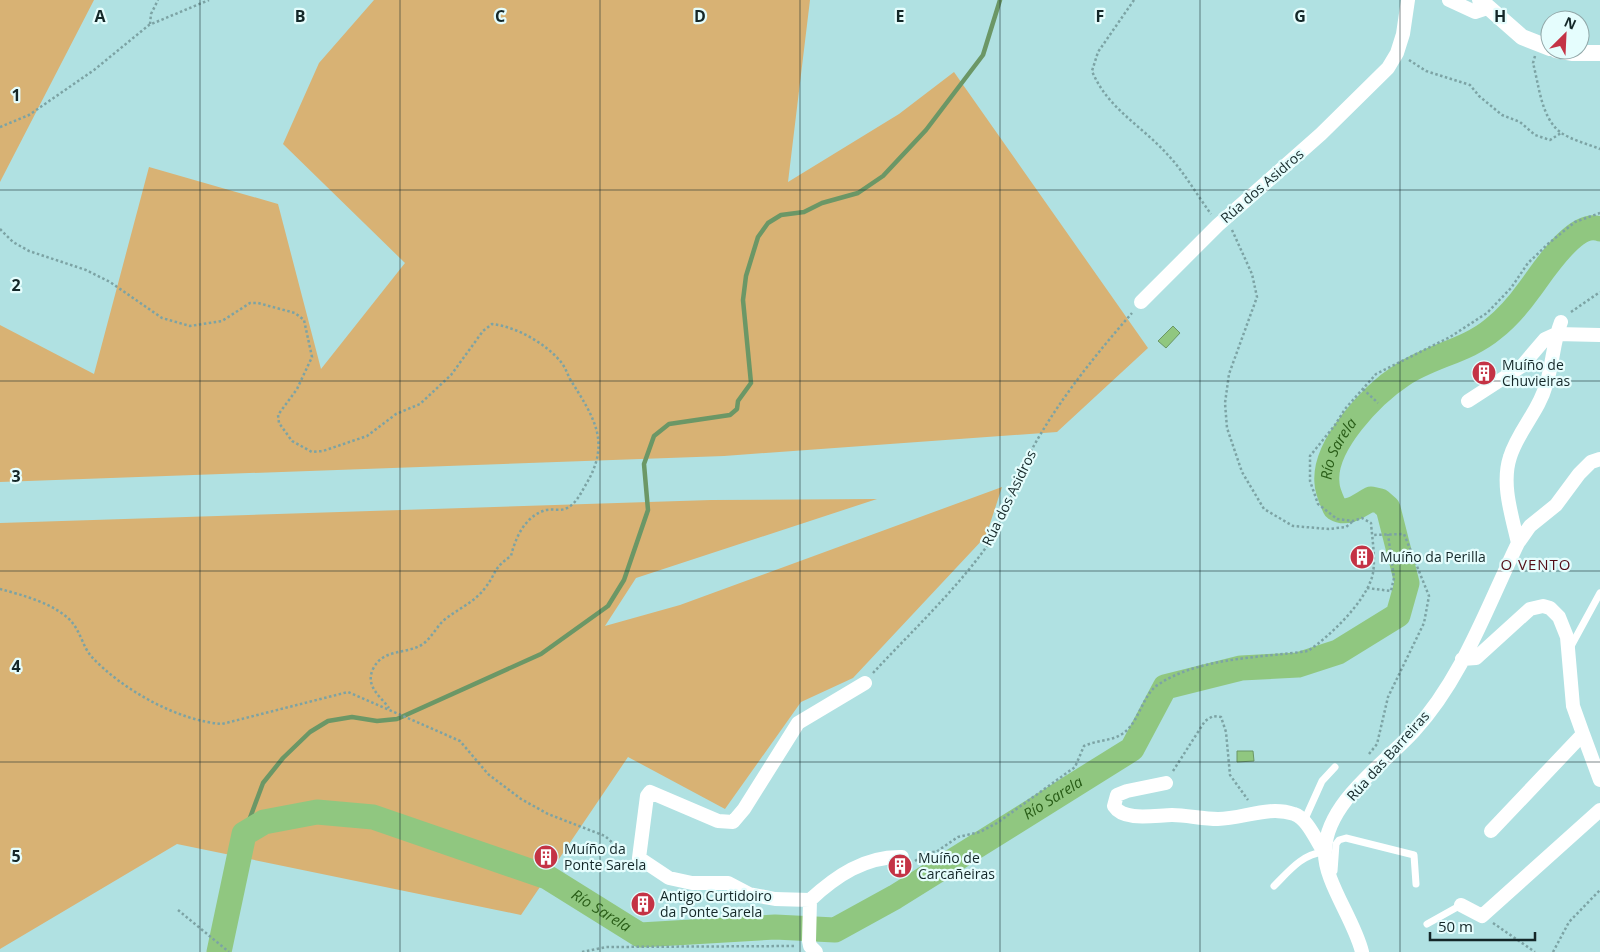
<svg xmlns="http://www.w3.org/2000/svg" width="1600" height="952" viewBox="0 0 1600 952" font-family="'Open Sans',sans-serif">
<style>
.green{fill:#d8b274}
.water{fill:#90c780;stroke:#6b9766}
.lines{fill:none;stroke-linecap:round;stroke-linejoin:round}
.stream{stroke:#6b9766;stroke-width:4.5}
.river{stroke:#90c780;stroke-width:25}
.path{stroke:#7ca3a4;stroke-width:2.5;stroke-dasharray:2.5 2.5;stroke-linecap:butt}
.service{stroke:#fff;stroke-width:7}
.minor{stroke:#fff;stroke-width:14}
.tertiary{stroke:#fff;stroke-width:16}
.grid{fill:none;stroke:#142728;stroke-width:1;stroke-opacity:0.55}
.labels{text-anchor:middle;stroke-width:4.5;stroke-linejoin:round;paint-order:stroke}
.street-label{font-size:14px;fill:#142728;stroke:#e5fdfd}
.poi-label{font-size:14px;fill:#142728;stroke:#e5fdfd;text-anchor:start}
.water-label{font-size:15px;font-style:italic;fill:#295d17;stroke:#e5fdfd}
.neighbourhood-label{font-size:15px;letter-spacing:1px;fill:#530e17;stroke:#e5fdfd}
.grid-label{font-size:16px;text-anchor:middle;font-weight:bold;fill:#142728;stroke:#e5fdfd;stroke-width:4.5;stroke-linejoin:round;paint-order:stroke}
</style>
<rect width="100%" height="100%" fill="#b0e1e2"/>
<!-- green -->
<path class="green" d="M0,0h94l-94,182z
M374,0h436l-22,182 111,-68 55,-42 194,276 -91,84 -333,24 -724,26v-157l94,49 55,-207 129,37 43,165 84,-106 -122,-119 36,-81z
M1002,487l-16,49 -133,142 -52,24 -76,107 -97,-52 -107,158 -344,-71 -177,105v-426l711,-23 166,-1 -241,79 -31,48 75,-21z"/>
<!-- water -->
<path class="water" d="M1173,326l7,7 -14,15 -8,-7z
M1237,751h16l1,10 -17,1z"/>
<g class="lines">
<!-- stream -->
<path class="stream" d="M244,834l19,-51 20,-25 27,-26 18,-11 24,-4 25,4 20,-2 144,-65 67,-48 16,-26 24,-70 -4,-46 10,-28 15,-12 61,-9 7,-6 1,-8 13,-18 -8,-83 3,-24 12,-39 10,-14 13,-8 23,-3 18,-9 36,-10 25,-17 43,-46 57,-75 17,-55"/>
<!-- river -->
<path class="river" id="s1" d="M219,952l25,-118 20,-12 53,-10 56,5 174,60 93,58 135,-8 60,3 60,-33 237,-148 33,-62 76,-19 57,-3 40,-13 60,-37 9,-32 -19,-75 -8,-7 -9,-2c-12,6 -23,17 -36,9 -3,-7 -8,-17 -8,-25 -4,-38 46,-89 75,-108 28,-19 65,-24 91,-46 14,-11 26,-25 36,-39 13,-17 46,-71 71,-61"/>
<!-- path -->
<path class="path" d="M1134,0l-36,52 -6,19c15,37 50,55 76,84 16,17 29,40 43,59
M150,24l1,-10 7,-14
M1535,56l-2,7c6,22 8,54 27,69 11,8 28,12 40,17
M1409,60l17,11 44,14 9,11 23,19 18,7 15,13 15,5 11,-7
M0,127l29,-12 65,-45 55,-45 60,-25
M0,229l13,13 16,9 57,19 24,12 52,36 28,8 32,-5 28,-18h8l37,10 9,7 8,37 -15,32 -19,26 1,8 13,18 20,11 11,-1 44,-15 29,-22 24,-10 31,-29 32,-44 9,-7c25,3 53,19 69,38 4,5 6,11 9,17 24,39 42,63 15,107 -5,9 -10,19 -20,23 -7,2 -16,-1 -22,2 -19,7 -28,28 -32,45 -19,13 -14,17 -26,32 -11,15 -28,21 -42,33 -7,7 -12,17 -20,23 -17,11 -40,4 -50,25 -8,17 7,27 16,39
M1232,230l20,44 5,23 -28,77 -4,29 2,25 15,44 22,37 29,17 36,3 17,-2 7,-6
M1571,312l29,-20
M1363,389l15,14
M1367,588l24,3 3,-13 -6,-44
M0,589c22,6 53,14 70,31 10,10 13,27 21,36 30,33 87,65 131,68l126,-32 112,49 28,33 33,25 27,15 57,22 20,18
M873,673c38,-41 81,-81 114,-127 19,-28 27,-63 43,-93 25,-48 66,-99 102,-140
M1369,754l8,-10 11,-47 36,-74 5,-27 -25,-62 -32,1
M1173,771l32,-50 8,-5 8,1 5,15 4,43 18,25
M915,861l13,-9h8l22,-15 22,-5 17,-9 78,-56 9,-21c15,-7 33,-4 45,-18 11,-12 16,-36 30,-44 42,-27 101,-26 149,-33 22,-15 54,-46 63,-71 6,-14 1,-42 0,-57l-9,-5 -9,3 -16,-2 -19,-15 -8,-23v-25l25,-31 10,-16 31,-35 74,-37 37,-24 24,-25 17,-25 21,-20 26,-21 25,-9
M178,910l51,42
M1493,923l42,29
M582,952l24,-5 190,-1
M1553,952l16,-30 31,-32"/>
<!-- service -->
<path class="service" d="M1570,648l30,-55
M1304,821l18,-40 13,-14
M1331,874l3,-3 2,-27 3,-4 7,-2 68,17 2,29
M1274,886c15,-15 28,-32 50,-34
M1427,924l34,-19"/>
<!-- minor -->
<path class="minor" d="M1449,0l26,12 12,-4
M1141,302l77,-77 103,-91 67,-66 9,-15 6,-19 5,-34
M1468,401l54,-35 23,-27 11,-5 44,1
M1518,543c-6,-27 -17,-59 -8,-86 8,-26 29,-46 36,-72 7,-21 7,-43 15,-63
M1462,659l14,-1 54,-49 13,-3 7,2 9,9 8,20 6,69 10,28 -92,97
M865,683l-67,40 -54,86 -11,13 -15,-1 -68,-29 -3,4 -8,62 30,20 23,5h36l21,11 26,5 35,1c26,-24 55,-44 92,-43
M1583,734l17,46
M1166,783l-39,8 -10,4 -3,11c10,16 42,9 58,9 15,0 30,4 46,4 25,0 50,-14 76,-5 13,4 22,26 30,38
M810,900l-1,41 1,5 6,6
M1461,905l21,11 118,-106
M1362,952c-8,-33 -39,-72 -37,-102 2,-48 59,-86 89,-119 48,-52 73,-124 104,-188l12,-17 26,-21 23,-31 12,-12 9,-3"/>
<!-- tertiary -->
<path class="tertiary" d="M1480,0l42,37 28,11
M1556,50l17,3h27"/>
</g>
<!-- grid -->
<path class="grid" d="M200,0v952M400,0v952M600,0v952M800,0v952M1000,0v952M1200,0v952M1400,0v952M0,190h1600M0,381h1600M0,571h1600M0,762h1600"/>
<!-- icons -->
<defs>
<symbol id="building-disc" viewBox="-11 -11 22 22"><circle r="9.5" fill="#c43345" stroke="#e5fdfd"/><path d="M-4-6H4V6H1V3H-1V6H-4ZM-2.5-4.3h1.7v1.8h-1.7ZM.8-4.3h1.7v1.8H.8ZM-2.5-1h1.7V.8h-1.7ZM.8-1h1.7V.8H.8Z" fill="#fff"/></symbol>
</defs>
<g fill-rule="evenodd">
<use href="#building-disc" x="1470" y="359" width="28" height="28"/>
<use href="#building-disc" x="1348" y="543" width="28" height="28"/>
<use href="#building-disc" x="532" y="843" width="28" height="28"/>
<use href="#building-disc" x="886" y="852" width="28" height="28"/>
<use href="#building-disc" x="629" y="890" width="28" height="28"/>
</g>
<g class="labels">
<!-- street labels -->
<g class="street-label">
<text transform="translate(1262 186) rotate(-41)" y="5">Rúa dos Asidros</text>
<text transform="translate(1009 498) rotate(-64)" y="5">Rúa dos Asidros</text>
<text transform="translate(1388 756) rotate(-48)" y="5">Rúa das Barreiras</text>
</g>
<!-- poi labels -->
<g class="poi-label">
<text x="1502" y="370">Muíño de<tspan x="1502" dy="16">Chuvieiras</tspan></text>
<text x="1380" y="562">Muíño da Perilla</text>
<text x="564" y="854">Muíño da<tspan x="564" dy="16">Ponte Sarela</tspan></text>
<text x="918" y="863">Muíño de<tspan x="918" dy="16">Carcañeiras</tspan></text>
<text x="660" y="901">Antigo Curtidoiro<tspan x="660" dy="16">da Ponte Sarela</tspan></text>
</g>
<!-- water labels -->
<g class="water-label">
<text dy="5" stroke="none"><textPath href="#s1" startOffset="1642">Río Sarela</textPath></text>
<text dy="5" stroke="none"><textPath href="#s1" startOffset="998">Río Sarela</textPath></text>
<text dy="5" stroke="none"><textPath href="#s1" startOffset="502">Río Sarela</textPath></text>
</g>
<!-- neighbourhood labels -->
<g class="neighbourhood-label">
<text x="1536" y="570">O VENTO</text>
</g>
</g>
<g class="grid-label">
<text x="100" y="22">A</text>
<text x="300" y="22">B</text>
<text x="500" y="22">C</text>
<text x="700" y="22">D</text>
<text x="900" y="22">E</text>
<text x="1100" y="22">F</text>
<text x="1300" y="22">G</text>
<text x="1500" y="22">H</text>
<text x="16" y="101">1</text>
<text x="16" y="291">2</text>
<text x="16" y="482">3</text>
<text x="16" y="672">4</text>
<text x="16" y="862">5</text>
</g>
<!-- north arrow -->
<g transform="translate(1565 35) rotate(24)"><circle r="24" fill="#e5fdfd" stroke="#91a7a8"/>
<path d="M0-4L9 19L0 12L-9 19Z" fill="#c43345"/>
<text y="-8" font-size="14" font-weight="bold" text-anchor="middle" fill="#142728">N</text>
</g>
<!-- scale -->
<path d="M1430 932v8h105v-8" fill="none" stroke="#142728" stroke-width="2.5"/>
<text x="1438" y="932" font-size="15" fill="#142728" stroke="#e5fdfd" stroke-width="4" paint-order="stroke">50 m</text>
</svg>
